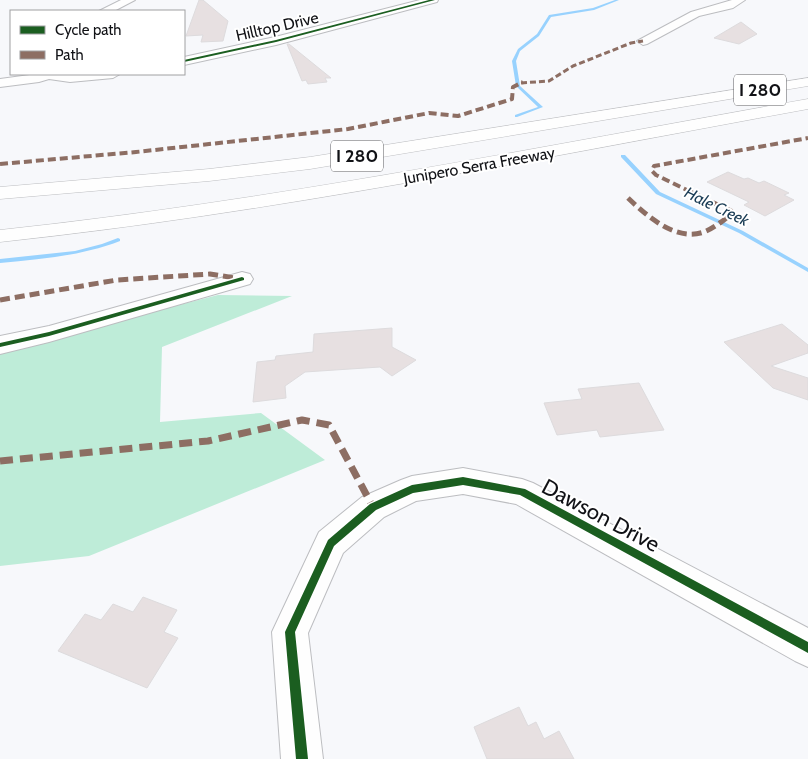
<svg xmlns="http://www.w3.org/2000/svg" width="808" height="759" viewBox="0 0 808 759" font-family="Cabin,sans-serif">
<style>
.green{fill:#beecd8}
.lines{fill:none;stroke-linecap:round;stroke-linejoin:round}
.stream{fill:#98d2fe;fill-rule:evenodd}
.building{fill:#e7e0e1;stroke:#dddbdd}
.minor-casing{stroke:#bcbdc0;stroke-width:2}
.highway-casing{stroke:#bcbdc0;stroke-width:1}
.minor{fill:#fefefe;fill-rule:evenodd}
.highway{fill:#fefefe;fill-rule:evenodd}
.quiet-far3{stroke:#8d6e63;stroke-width:3;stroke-dasharray:6 3;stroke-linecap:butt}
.quiet-far2{stroke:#8d6e63;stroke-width:4;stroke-dasharray:8 4;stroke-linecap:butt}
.quiet-far1{stroke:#8d6e63;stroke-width:5;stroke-dasharray:10 5;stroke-linecap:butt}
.quiet{stroke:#8d6e63;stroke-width:7;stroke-dasharray:13 7;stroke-linecap:butt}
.cycleway-casing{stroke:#fff;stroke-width:3}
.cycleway{fill:#1b5e20;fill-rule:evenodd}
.labels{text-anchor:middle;stroke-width:4;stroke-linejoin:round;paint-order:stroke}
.far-street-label{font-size:16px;fill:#111216;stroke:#fff}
.far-water-label{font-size:16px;font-style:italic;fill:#193b54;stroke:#fff}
.shield{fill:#fff;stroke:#58595c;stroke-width:1}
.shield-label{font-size:18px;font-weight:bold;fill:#111216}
.near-street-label{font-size:22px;fill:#111216;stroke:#fff}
</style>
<rect width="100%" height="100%" fill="#f7f8fb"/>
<!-- green -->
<path class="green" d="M218,295l74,1 -130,51 -2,75 101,-9 64,47 -236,96 -89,10v-215z"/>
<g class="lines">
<!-- stream -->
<path class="stream" d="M615,0h4l-25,10 -43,7 -12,19 -19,15 -4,10 4,25 23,21 -26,10h-2v-2l23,-8 -22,-21 -4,-25 6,-12 19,-15 12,-19 44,-7z
M621,155h4l35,37 83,39 65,37v4l-69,-39 -83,-39 -35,-37z
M118,238l2,1v2c-39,15 -79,18 -120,22v-4l75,-8 27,-7z"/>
</g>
<!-- building -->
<path class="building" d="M199,0h4l25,21 -5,20 -22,1 2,-7 -17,1z
M741,22l16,12 -18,10 -25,-6z
M287,44h2l42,34h-6l2,4 -19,2 -2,-4 -4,1z
M728,172l16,7 4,-1 11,5 5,-2 25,12 -5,2 10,5 -29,16 -21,-11 5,-3 -42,-20z
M782,324l26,21v8l-37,13 37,12v22l-35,-12 -49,-46z
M392,328v19l24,13 -24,16 -12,-9 -75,5 -20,14 1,12 -33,4 4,-40 18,-2 1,-4 37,-4 1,-18z
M639,383l25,47 -64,7 -3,-7 -40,5 -13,-32 38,-4 -4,-10z
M143,597l34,13 -13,22 14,6 -31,50 -89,-37 27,-37 16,6 12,-16 20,8z
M519,707l9,19 8,-4 8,17 15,-8 15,28h-87l-13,-32z"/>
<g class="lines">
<defs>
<path id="minor" d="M121,0h14l-21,11h-15z
M420,0h18l-1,2 -161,43 -92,20v-8l91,-20z
M732,0h13l-12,8 -34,8 -52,28 -4,1 -6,-4 54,-29z
M37,74h83l-7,4 -43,4 -21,-3 -10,3 -39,5v-8z
M242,272l8,2 3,5 -3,5 -201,58 -49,12v-18l49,-10z
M463,468l59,11 11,4 275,145v39l-13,-6 -279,-157 -53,-10 -47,7 -32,16 -41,36 -35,80 15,126h-42l-9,-127 47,-100 43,-35 39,-17 11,-4z"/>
<path id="highway" d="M808,78v8l-498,83 -101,12 -209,18v-12l209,-18 101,-12z
M808,99v10c-268,49 -536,104 -808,133v-12c271,-29 539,-83 808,-131z"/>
</defs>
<!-- minor casing -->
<use href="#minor" class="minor-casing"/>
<!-- highway casing -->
<use href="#highway" class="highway-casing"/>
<!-- minor -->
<use href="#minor" class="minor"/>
<!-- highway -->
<use href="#highway" class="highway"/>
<!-- quiet-far3 -->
<path class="quiet-far3" d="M521,83l28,-2 24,-15 58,-23 12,-2"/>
<!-- quiet-far2 -->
<path class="quiet-far2" d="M0,164l136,-12 212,-23 81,-16 29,3 54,-17 1,-12 10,-5
M691,192l-35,-17 -4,-4 2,-5 154,-28"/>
<!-- quiet-far1 -->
<path class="quiet-far1" d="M628,198c19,18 48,44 76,34 10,-4 18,-11 27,-17v-4l-43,-20
M0,300l117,-20 93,-6 25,4"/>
<!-- quiet -->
<path class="quiet" d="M0,461l208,-20 94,-21 27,5 44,82"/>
<defs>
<path id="cycleway" d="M429,0h6l-159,42 -92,20v-2l92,-20z
M242,277l2,1v2l-195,56 -49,11v-4l49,-11z
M463,477l62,12 283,153v11l-288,-158 -57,-10 -50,8 -37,17 -42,36 -39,86 13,127h-12l-11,-127 43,-92 42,-36 42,-19z"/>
</defs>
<!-- cycleway casing -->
<use href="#cycleway" class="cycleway-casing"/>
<!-- cycleway -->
<use href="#cycleway" class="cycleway"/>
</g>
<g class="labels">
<!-- far-street labels -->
<g class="far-street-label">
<text transform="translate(277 26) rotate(-13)" y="6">Hilltop Drive</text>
<text transform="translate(479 165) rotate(-10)" y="6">Junipero Serra Freeway</text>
</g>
<!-- far-water labels -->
<g class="far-water-label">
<text transform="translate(717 206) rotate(26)" y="6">Hale Creek</text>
</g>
<!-- shield labels -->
<g class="shield">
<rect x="734" y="74.5" width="52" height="31" rx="4"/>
<rect x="331" y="140.5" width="52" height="31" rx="4"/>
</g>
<g class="shield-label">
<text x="760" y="96">I 280</text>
<text x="357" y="162">I 280</text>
</g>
<!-- near-street labels -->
<g class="near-street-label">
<text transform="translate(601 515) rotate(28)" y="8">Dawson Drive</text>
</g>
</g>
<!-- legend -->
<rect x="10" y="10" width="175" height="65" fill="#ffffff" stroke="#a0a0a2"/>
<rect x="20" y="26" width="25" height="8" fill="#1b5e20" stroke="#a0a0a2"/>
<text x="55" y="35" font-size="15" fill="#111216">Cycle path</text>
<rect x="20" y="51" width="25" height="8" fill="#8d6e63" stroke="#a0a0a2"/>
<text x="55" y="60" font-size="15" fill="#111216">Path</text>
</svg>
